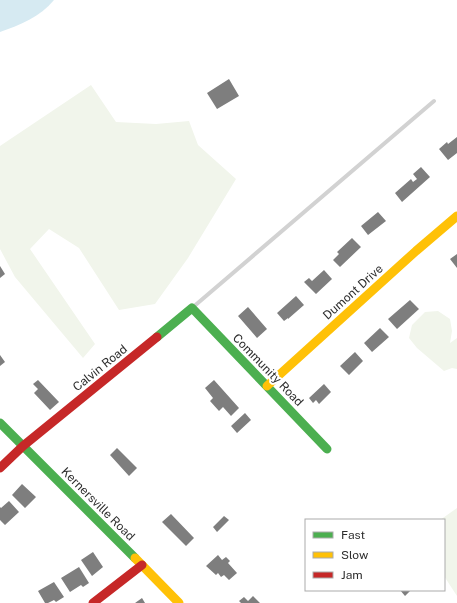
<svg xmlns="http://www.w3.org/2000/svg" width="457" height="603" viewBox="0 0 457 603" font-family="'Public Sans',sans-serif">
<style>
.green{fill:#f1f5eb}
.water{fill:#d6eaf2}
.building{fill:#7e7e7e}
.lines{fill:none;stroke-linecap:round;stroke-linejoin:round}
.lane{stroke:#d2d2d2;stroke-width:4}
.fast{stroke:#4caf50;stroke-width:9}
.slow{stroke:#ffc107;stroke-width:9}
.jam{stroke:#c62828;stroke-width:9}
.labels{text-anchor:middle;stroke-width:4;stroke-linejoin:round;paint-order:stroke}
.street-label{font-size:12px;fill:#2d2d2d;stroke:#fff}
</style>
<rect width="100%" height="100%" fill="#fff"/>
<!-- green -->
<path class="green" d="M91,85l25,37 40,2 33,-3 9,24 38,34 -48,79 -33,46 -36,6 -40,-62 -30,-19 -19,20 65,95 -12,14 -68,-81 -15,-28v-103z
M438,311l12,8 2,12 -2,12 7,-5v31l-5,-1 -8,3 -27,-23 -8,-10 3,-13 13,-13z
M457,508v88l-13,-20v-56h-4z"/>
<!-- water -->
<path class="water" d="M0,0h54c-14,17 -34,25 -54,32z"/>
<!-- building -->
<path class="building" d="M229,79l10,17 -22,13 -10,-16z
M457,137v16l-9,7 -9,-11 8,-7 1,2z
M421,167l9,10 -28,25 -7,-9 16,-14 2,3 4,-3 -4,-5z
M378,212l8,9 -18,14 -7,-9z
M352,238l9,9 -21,20 -7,-7 6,-6 -2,-2z
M457,254v14l-7,-9z
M0,266l5,8 -5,4z
M324,270l8,9 -16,15 -12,-12 5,-4 3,3z
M296,296l8,9 -16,14v-1l-4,3 -7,-8z
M410,300l9,9 -22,20 -9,-10z
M248,307l19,22 -10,9 -19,-22z
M380,328l9,9 -17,15 -8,-9z
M355,352l8,9 -14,14 -9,-9z
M0,355l5,7 -5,4z
M38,380l21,22 -9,8 -16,-17 4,-4 -5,-5z
M214,380l25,28 -8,8 -8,-9 -4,4 -9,-10 3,-3 -8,-10z
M324,384l7,8 -12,12 -3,-4 -3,3 -4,-5z
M245,413l6,7 -14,13 -6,-7z
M117,448l20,20 -8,8 -19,-21z
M22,484l14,13 -11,11 -13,-13z
M9,501l10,11 -14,13 -5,-5v-13l1,1z
M171,514l23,24 -8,8 -24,-24z
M224,516l5,4 -12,12 -4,-5z
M93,552l10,15 -11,9 -11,-16z
M218,555l4,5 4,-3 4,4 -2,2 9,10 -8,7 -5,-5 -3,2 -3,-4 -2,2 -10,-9z
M79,567l10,16 -6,4 -2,-2 -11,7 -9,-14z
M54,582l10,15 -8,5 -2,-2 -6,3h-3l-7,-12z
M400,590h11l-6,6z
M253,596l7,7h-19l-2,-2 5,-4 4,4z
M142,598l3,5h-10z"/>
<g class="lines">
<!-- lane -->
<path class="lane" d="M192,308l242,-207"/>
<!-- fast -->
<path class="fast" d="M157,337l35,-29 135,141
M0,423l135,135"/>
<!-- slow -->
<path class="slow" d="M267,386l149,-135 41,-35
M135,558l44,45"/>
<!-- jam -->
<path class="jam" d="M0,468l23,-22 134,-109
M93,603l49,-38"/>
</g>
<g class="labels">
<!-- street labels -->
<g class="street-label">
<text transform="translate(353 292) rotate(-42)" y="4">Dumont Drive</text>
<text transform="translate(100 368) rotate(-39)" y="4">Calvin Road</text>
<text transform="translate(268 370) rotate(46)" y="4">Community Road</text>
<text transform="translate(98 504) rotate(45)" y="4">Kernersville Road</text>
</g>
</g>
<!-- legend -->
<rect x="305" y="519" width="140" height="72" fill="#ffffff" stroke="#ababab"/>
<rect x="313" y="532" width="20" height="6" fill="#4caf50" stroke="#ababab"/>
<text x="341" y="539" font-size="12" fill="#2d2d2d">Fast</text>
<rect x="313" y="552" width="20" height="6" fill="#ffc107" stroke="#ababab"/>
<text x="341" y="559" font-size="12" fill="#2d2d2d">Slow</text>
<rect x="313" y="572" width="20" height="6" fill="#c62828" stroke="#ababab"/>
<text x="341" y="579" font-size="12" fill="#2d2d2d">Jam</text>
</svg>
